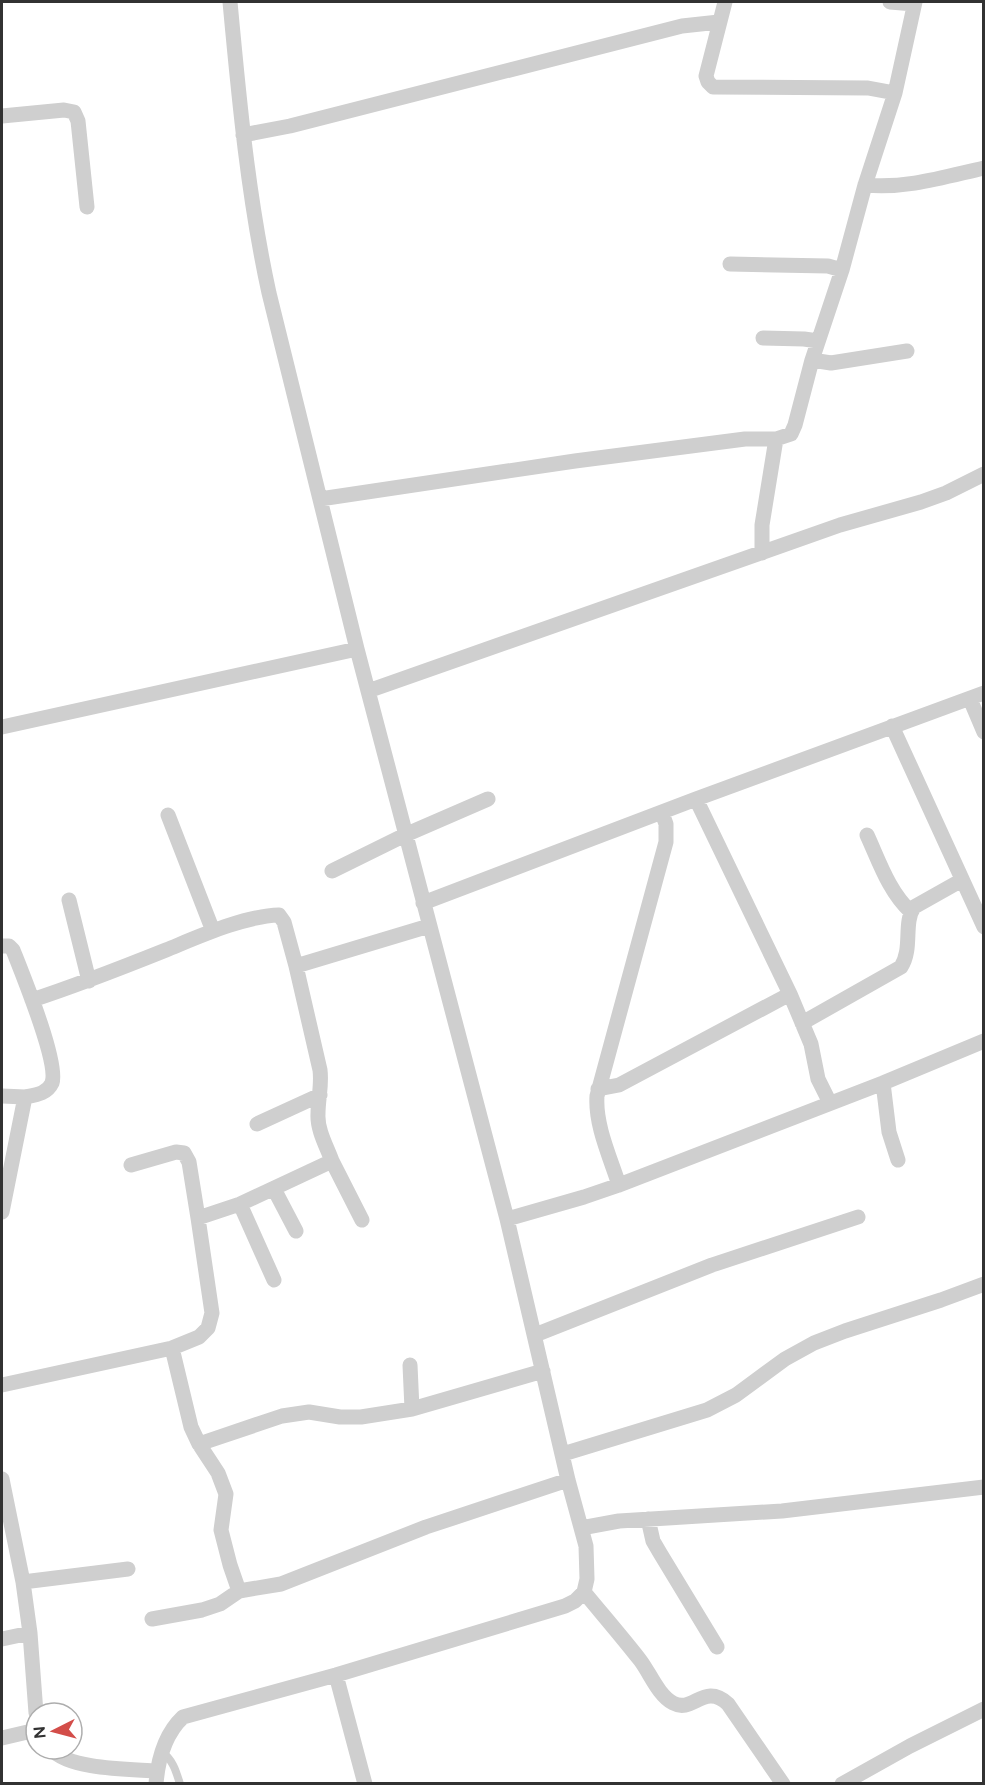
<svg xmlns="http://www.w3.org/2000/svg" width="985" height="1785" viewBox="0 0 985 1785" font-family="Figtree,sans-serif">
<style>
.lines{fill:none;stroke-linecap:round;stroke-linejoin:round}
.service{stroke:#cfcfcf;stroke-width:8}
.minor{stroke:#cfcfcf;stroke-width:15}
</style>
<rect width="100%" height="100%" fill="#fff"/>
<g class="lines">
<!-- service -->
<path class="service" d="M162,1752c11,8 14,19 18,32"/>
<!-- minor -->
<path class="minor" d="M725,2l-19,74 2,6 5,5 155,1 27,5
M890,2l24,2
M2,116l62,-6 10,2 4,9 9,86
M243,135l47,-9 392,-100 37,-4
M865,185c41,4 79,-8 119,-17
M730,264l98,2 14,4
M763,338l41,1 14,2
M812,360l19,3 76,-12
M320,499l255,-38 170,-22h31
M762,553v-28l14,-86 15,-5 4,-9 17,-65 30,-90 23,-85 30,-92 20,-91
M368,691l472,-166 81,-23 25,-9 38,-19
M970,699l14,33
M892,726l92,201
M2,727l355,-78
M696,799l94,195 21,50 7,35 12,24
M168,815l45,116
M867,835c12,26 22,57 44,77
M332,871l73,-36 83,-36
M69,900l20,81
M423,903l273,-104 288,-106
M2,946h7l4,4c9,23 46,113 39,133 -5,11 -17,12 -27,14l-23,115
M296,966l133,-40
M802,1023l99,-56c12,-19 2,-44 13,-60l48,-27
M883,1083l6,49 9,28
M598,1089l21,-4 171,-91
M2,1096l23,1
M257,1124l63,-29
M332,1161l30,59
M131,1165l45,-13 8,1 5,9 9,56
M619,1185c-9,-28 -24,-60 -22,-89l69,-254v-18l-4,-11
M274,1189l22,42
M240,1204l34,76
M507,1219l77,-22 35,-12 264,-102 101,-42
M535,1335l177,-70 146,-48
M172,1348l19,79 8,17 19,29 8,21 -5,36 9,35 9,26 42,-7 145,-57 142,-47
M410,1365l2,44
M2,1385l170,-37 27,-11 9,-9 4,-15 -14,-95 42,-14 92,-43c-5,-14 -15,-31 -14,-47 0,-15 4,-29 2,-44l-24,-104 -12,-44 -5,-7c-35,1 -81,22 -113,35 -45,18 -88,35 -134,50
M199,1444l83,-28 27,-4 31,5h21l51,-8 131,-38
M563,1454l144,-44 29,-15 49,-36 29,-16 31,-12 96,-31 43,-16
M2,1479l21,103 7,51 6,80
M648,1519l5,22 7,12 57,94
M581,1528l38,-7 163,-10 202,-24
M23,1582l105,-13
M584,1592c19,23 38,45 56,68 10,13 18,35 33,43 20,11 31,-21 55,1l55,80
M152,1619l50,-9 18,-6 19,-13
M2,1639l28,-6
M336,1675l29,109
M2,1738l34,-8
M51,1749c19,21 78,20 106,22
M156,1784c2,-25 9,-50 27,-67l153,-42 229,-69 10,-5 9,-9 3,-13 -1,-33 -18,-66 -61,-261 -150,-570 -88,-356c-21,-96 -30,-194 -39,-291
M842,1784l68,-38 74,-37"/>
</g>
<!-- border -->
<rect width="985" height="1785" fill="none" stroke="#323232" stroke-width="6"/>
<!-- north arrow -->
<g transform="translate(54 1731) rotate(264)"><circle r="28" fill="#ffffff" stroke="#adadad" stroke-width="1.5"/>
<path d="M0-4.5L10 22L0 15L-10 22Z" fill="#d34d49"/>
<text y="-9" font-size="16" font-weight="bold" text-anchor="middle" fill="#323232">N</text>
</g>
</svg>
